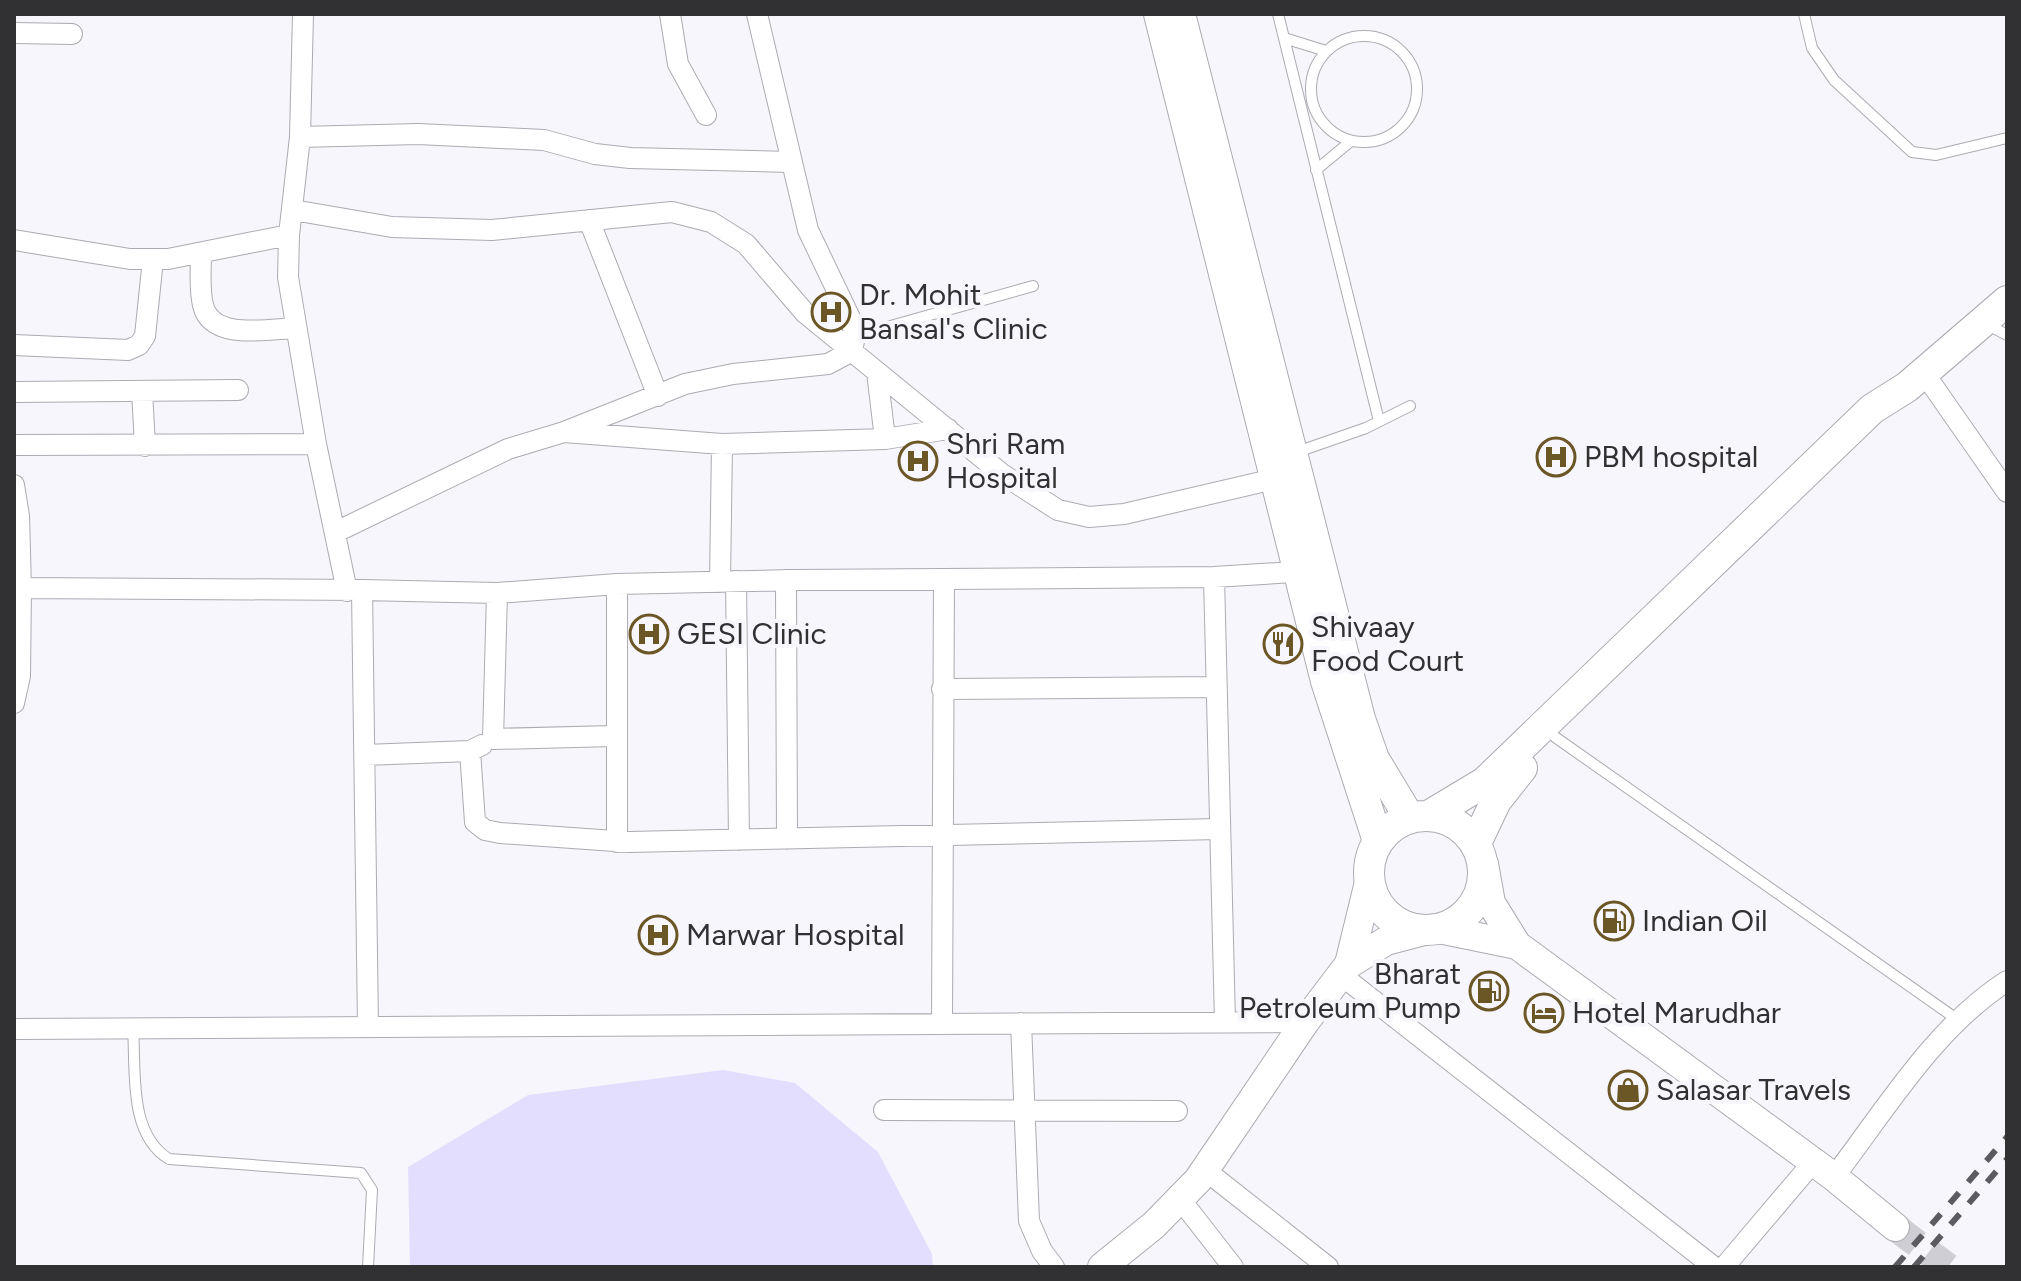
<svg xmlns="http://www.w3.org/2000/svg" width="2021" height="1281" viewBox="0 0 2021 1281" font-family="Figtree,sans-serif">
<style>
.green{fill:#e3defd}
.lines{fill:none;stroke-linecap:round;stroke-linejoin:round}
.secondary-tunnel{stroke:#cfced4;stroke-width:28;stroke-dasharray:28 14;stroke-linecap:butt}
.lane-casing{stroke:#acabb2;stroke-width:12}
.street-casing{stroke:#acabb2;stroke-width:22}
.secondary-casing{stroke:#acabb2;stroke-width:30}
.primary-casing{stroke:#acabb2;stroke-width:32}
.lane{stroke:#fff;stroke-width:10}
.street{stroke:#fff;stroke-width:20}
.secondary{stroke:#fff;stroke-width:28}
.primary{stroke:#fff;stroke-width:30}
.rail{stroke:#5c5b5f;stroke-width:6;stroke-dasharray:14 14;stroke-linecap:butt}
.labels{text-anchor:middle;stroke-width:8;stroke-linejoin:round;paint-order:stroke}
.poi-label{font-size:30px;fill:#313033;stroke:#f7f6fc;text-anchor:start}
</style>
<rect width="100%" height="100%" fill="#f7f6fc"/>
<!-- green -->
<path class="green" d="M723,1070l72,13 83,69 54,102 1,13h-523l-2,-100 120,-72z"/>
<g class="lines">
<!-- secondary-tunnel -->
<path class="secondary-tunnel" d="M1895,1227l53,40"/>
<defs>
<path id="lane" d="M1278,14l101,407
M1804,14l8,34 22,32 78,72 24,3 71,-17
M1311 89a53 53 0 1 1 106 0a53 53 0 1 1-106 0Z
M1284,38l42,13
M1316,170l35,-29
M1988,325l19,10
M855,336l178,-50
M1294,453l72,-25 44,-22
M1555,737l403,283
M133,1028c3,43 -5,106 36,131l192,14 11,17 -4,77"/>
<path id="street" d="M303,14l-3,123 -11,98 -1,42 28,167
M670,14l8,50 28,51
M14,33l58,1
M300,137l118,-3 126,6 51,14 35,4 160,4
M293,210l99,17 100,3 180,-18 39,10 35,22 59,69 197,161 56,36 31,7 35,-3 163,-38
M589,220l69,176
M14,240l116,19h38l121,-24
M201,253c0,16 -2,36 2,52 8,36 65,24 92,23
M14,345l114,5 11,-5 6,-9 8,-77
M877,372l8,67
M1924,373l83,119
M142,391l3,55
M14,392l224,-2
M564,432l121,-48 48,-10 95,-10 24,-13 3,-15 -4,-16 -43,-90 -51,-216
M14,445l302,-1 31,147
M14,485l5,31 2,72
M336,532l172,-83 56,-17 158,12 163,-5 63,-10
M1214,577l11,445
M786,580l1,259
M736,581l3,259
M720,582l2,-138
M362,590l135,3 120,-9 175,-4 422,-3 96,-6
M497,593l-4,146 121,-3
M942,689l274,-2
M14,703l6,-27 1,-88 341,2 6,437
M470,751l5,71 10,8 15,3 129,9 590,-13
M365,755l105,-4 12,-6
M617,842v-258
M1341,975l373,292
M1021,1023l8,198 13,30 12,16
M942,1024l2,-443
M14,1029l1291,-7
M884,1110l293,1
M1205,1170l123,97
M1834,1177c52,-68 100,-149 173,-196
M1180,1199l53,68
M1724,1267l90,-106"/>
<path id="secondary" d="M1484,864l7,39 26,42
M1439,929l78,16 317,232 61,50
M1349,964l20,-82
M1102,1267l52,-42 44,-45 107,-158 44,-58 37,-23 38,-10"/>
<path id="primary" d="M1159,14l167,667 52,160
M1180,14l180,705 14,40 35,58
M1430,815l55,-33 387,-373 35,-22 100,-86
M1369 873a57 57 0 1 1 114 0a57 57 0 1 1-114 0Z
M1476,843l20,-42 26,-33"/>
</defs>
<!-- lane casing -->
<use href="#lane" class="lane-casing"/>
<!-- street casing -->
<use href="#street" class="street-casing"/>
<!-- secondary casing -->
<use href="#secondary" class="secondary-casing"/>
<!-- primary casing -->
<use href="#primary" class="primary-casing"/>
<!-- lane -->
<use href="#lane" class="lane"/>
<!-- street -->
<use href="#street" class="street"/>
<!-- secondary -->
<use href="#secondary" class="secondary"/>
<!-- primary -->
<use href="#primary" class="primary"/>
<!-- rail -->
<path class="rail" d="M1895,1267l112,-130
M1914,1267l93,-108"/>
</g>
<!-- icons -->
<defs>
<symbol id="hospital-ring" viewBox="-11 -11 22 22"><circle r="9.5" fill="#f7f6fc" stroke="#6b5625" stroke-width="1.5"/><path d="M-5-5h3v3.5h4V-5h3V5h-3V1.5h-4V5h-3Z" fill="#6b5625"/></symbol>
<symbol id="restaurant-ring" viewBox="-11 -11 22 22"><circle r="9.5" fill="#f7f6fc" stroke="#6b5625" stroke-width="1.5"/><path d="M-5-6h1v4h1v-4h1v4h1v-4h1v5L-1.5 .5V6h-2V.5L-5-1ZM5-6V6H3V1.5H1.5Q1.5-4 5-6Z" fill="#6b5625"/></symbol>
<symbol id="fuel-ring" viewBox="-11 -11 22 22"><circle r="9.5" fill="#f7f6fc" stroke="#6b5625" stroke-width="1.5"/><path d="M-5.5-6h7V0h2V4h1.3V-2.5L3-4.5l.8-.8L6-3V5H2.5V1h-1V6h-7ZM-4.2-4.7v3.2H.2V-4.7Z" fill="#6b5625"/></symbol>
<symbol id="hotel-ring" viewBox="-11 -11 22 22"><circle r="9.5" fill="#f7f6fc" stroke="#6b5625" stroke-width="1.5"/><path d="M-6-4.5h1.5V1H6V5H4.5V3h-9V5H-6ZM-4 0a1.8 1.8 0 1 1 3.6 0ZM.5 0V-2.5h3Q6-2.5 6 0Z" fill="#6b5625"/></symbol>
<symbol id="shop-ring" viewBox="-11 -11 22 22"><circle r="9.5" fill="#f7f6fc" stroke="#6b5625" stroke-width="1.5"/><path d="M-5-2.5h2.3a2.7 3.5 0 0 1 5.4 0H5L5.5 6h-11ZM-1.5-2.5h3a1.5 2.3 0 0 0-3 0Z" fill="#6b5625"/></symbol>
</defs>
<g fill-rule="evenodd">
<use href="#hospital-ring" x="809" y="290" width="44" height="44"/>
<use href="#hospital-ring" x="1534" y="435" width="44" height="44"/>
<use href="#hospital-ring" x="896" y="439" width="44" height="44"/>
<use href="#hospital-ring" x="627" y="612" width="44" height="44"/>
<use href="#restaurant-ring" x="1261" y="622" width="44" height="44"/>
<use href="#fuel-ring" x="1592" y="899" width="44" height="44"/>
<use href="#hospital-ring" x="636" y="913" width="44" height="44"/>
<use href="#fuel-ring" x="1467" y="969" width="44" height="44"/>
<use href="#hotel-ring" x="1522" y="991" width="44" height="44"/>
<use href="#shop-ring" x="1606" y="1068" width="44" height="44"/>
</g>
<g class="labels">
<!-- poi labels -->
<g class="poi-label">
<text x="859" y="305">Dr. Mohit<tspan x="859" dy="34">Bansal's Clinic</tspan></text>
<text x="946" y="454">Shri Ram<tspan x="946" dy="34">Hospital</tspan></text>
<text x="1584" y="467">PBM hospital</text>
<text x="1311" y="637">Shivaay<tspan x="1311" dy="34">Food Court</tspan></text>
<text x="677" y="644">GESI Clinic</text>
<text x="1642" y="931">Indian Oil</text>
<text x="686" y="945">Marwar Hospital</text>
<text x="1461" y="984" text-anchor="end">Bharat<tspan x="1461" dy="34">Petroleum Pump</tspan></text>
<text x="1572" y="1023">Hotel Marudhar</text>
<text x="1656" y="1100">Salasar Travels</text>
</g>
</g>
<!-- border -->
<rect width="2021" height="1281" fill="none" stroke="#313033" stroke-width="32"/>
</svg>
